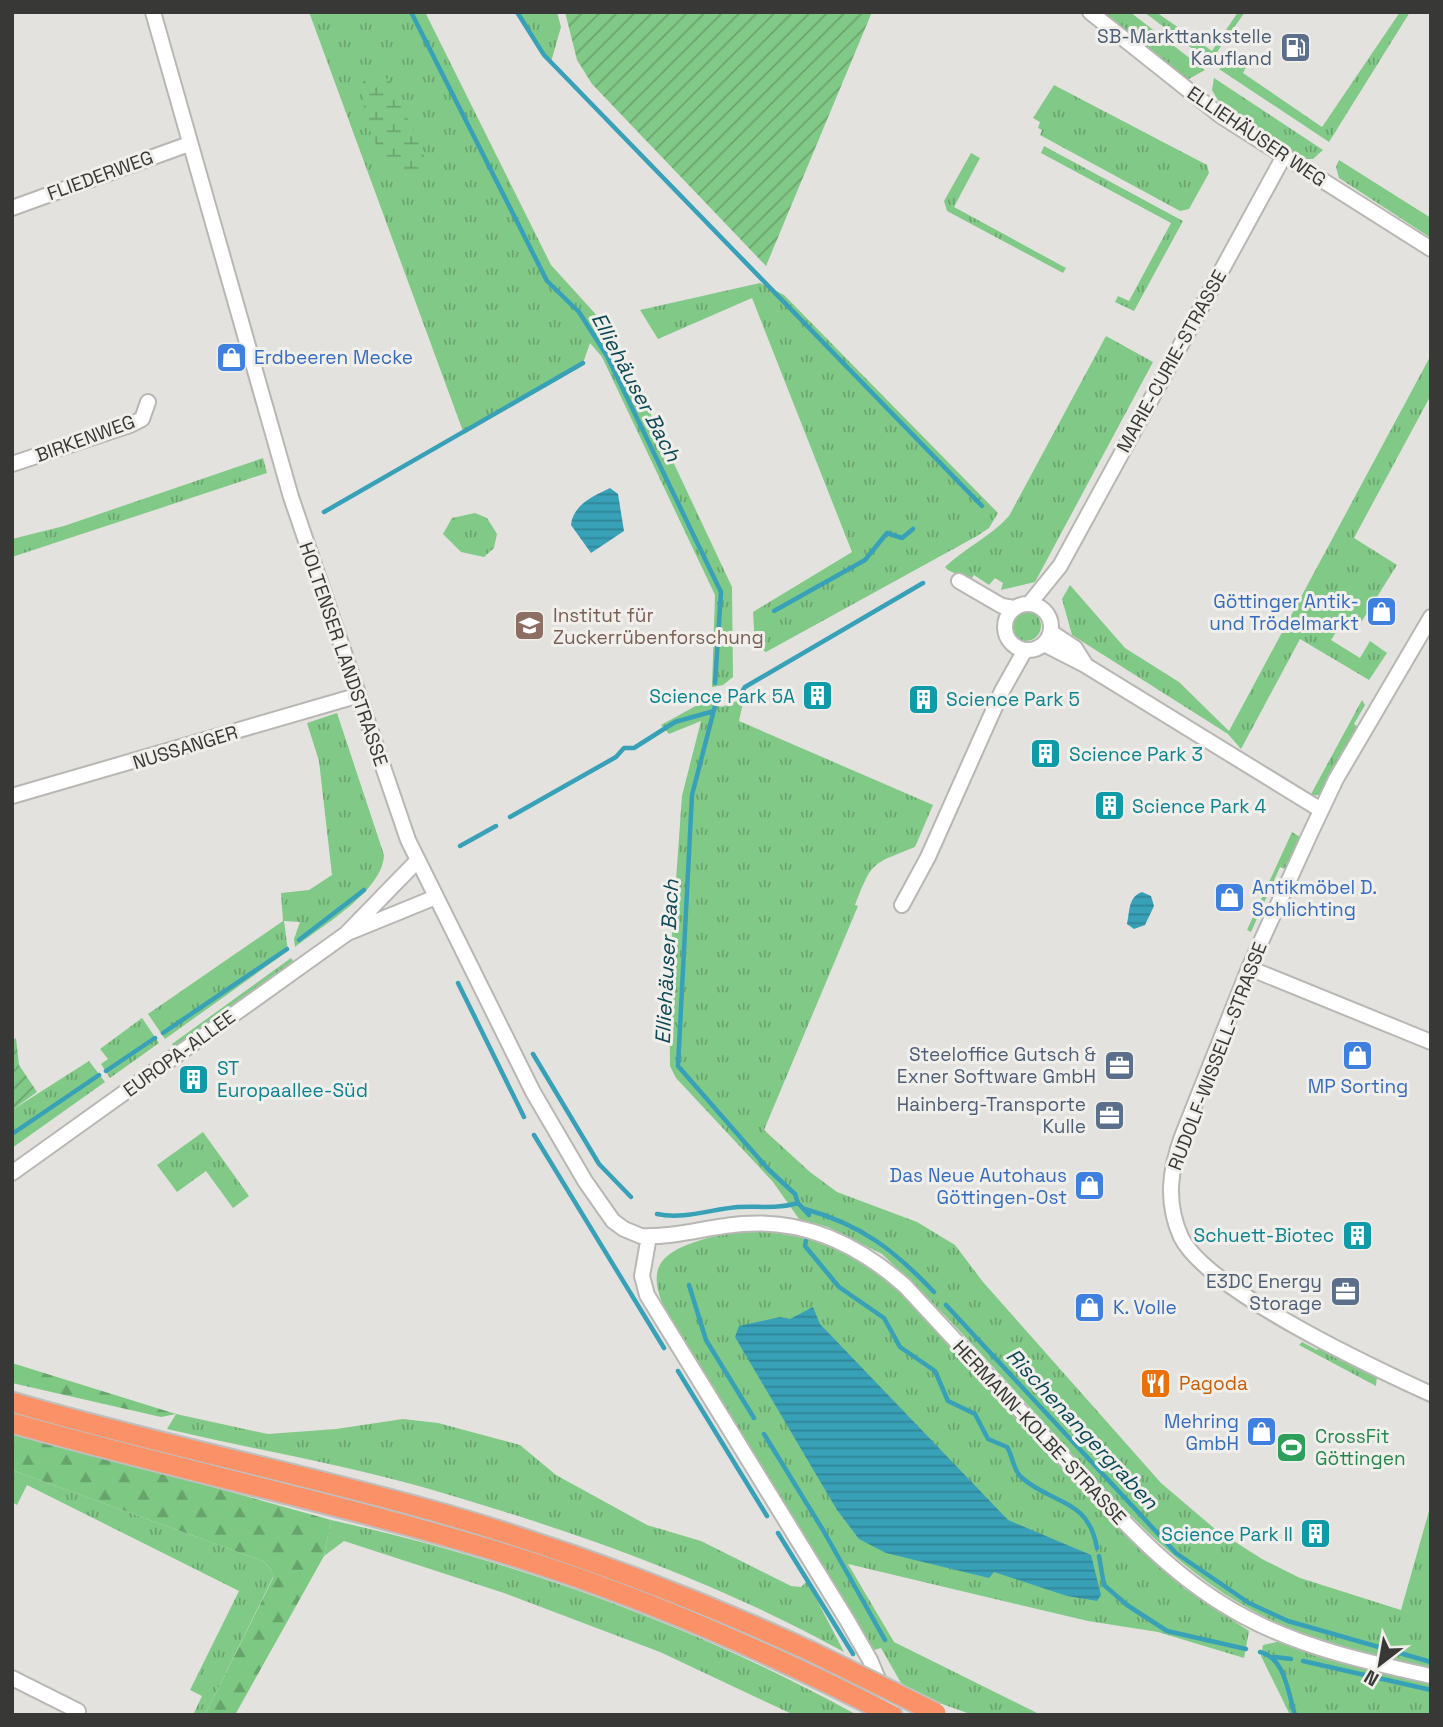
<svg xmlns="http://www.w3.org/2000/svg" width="1443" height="1727" viewBox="0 0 1443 1727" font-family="'Space Grotesk',sans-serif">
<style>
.grass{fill:url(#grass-tufts)}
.forest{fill:url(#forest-firs)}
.wetland{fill:url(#wetland-marsh)}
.garden{fill:url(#garden-furrows)}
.water{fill:url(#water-rules)}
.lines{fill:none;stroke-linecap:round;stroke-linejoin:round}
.stream{stroke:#38a1b8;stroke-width:4.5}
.minor-casing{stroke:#b8b7b3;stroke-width:18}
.highway-casing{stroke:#bfbfbf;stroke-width:23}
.minor{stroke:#fff;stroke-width:14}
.highway{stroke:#fb9166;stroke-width:19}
.highway-bridge-casing{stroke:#bfbfbf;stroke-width:23;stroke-linecap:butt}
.highway-bridge{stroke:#fb9166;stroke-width:19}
.labels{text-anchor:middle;stroke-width:6;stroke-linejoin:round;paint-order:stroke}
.service-label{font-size:19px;fill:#4e5e75;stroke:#f0efeb;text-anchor:end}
.street-label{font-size:19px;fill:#383836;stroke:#f0efeb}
.shop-label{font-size:19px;fill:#366cbe;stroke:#f0efeb;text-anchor:start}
.education-label{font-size:19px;fill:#785e54;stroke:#f0efeb;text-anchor:start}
.culture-label{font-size:19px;fill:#0d838f;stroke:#f0efeb;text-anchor:start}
.food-label{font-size:19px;fill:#c56008;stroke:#f0efeb;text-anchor:start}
.leisure-label{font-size:19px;fill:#27864d;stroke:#f0efeb;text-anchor:start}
.water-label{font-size:21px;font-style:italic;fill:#0c4955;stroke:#f0efeb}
</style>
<defs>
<pattern id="grass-tufts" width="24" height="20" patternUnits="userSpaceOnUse" patternTransform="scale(1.75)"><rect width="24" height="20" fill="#81c987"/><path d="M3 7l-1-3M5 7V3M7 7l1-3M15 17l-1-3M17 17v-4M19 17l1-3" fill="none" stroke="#6ba46f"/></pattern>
<pattern id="forest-firs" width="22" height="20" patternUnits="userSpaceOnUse" patternTransform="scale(1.75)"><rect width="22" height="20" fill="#7dc983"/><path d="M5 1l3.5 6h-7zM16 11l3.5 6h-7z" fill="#67a46c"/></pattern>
<pattern id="wetland-marsh" width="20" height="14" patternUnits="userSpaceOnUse" patternTransform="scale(1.75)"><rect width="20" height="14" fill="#81c987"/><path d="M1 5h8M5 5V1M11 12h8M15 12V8" fill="none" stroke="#6ba46f"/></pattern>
<pattern id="garden-furrows" width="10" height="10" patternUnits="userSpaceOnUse" patternTransform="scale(1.75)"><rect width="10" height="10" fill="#81c987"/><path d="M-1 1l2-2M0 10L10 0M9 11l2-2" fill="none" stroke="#6ba46f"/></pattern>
<pattern id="water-rules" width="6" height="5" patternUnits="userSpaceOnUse" patternTransform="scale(1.75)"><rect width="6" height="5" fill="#38a1b8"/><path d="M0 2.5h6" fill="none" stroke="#308496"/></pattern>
</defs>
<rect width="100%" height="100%" fill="#e3e2de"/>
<!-- grass -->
<path class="grass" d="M309,12h116l126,253 50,55 20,31 111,236 1,90 -10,8 -11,2 3,-92 -113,-238 -12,-14 -8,23 -118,68z
M519,12h38l4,15 -10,35z
M1101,12h29l75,58 -18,10z
M1144,12h12l56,39 26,-39h7l-35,50z
M1400,12h10l-81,130 -110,-73 19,-10 9,6 -4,8 79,54z
M1214,78l109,72 -10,9h-7l-84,-52 -10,-17z
M1054,85l153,80 2,8 -20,36 -9,2 -140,-76 2,-5 -4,-2 2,-6 -7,-4z
M1044,146l139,75 -49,90 -19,-9 3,-6 11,5 42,-78 -130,-70z
M971,153l9,5 -26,49 112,61 -3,5 -116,-62 -3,-10z
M1339,160l92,58v20l-92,-60 -3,-11z
M760,283l24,12 214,218 -9,15 -12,8 -211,116 -11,-7 -2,-33 99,-60 -100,-254 -94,41 -18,-29z
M1106,336l47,26 -118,220 -34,8 2,-7 -8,-5 -6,7 -15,-10 -4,6 -22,-11 -3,-3c20,-19 45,-30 64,-51z
M1431,355v40l-77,143 43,27 -37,59 -7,-5 -6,8 -6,-3 -10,16 29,18 10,-17 17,12 -18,27 -69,-41 -59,110 -13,-15 -156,-99 -10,-36 8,-14 55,63 54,34 50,49z
M263,458l4,15 -255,84v-18l52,-13z
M475,513l12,5 10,16 -3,14 -10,9 -23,-5 -18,-18 9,-16z
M1011 626a15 15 0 1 1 30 0a15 15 0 1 1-30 0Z
M744,698l-5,23 194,84 -18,42c-44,18 -42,13 -60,58l3,1 -94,224 46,42 27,20 80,30 38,23 28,37 178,201 54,46 47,30 38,19 101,32 30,-106v164c-59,-14 -118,-26 -172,-54 -70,-36 -123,-92 -177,-149 -65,-71 -129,-146 -200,-211l-54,-27 -29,-8 -26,-37 -97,-104 -6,-12 -1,-88 13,-182 19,-75 -32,13 -8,-9 42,-23 19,5z
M1362,700l3,5 -11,19 4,3 -34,63 -5,5 -9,1z
M337,713l47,142c-1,36 -62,71 -89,92l-1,-8 6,-17 -16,-1 4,30 -123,88 -17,-25 135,-93 -2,-28 28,-3 23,-15 -13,-114 -12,-38z
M1292,832l8,5 -15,32 -5,-2 -29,65 -4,-2z
M291,958l2,3 -119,86 -2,-3z
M142,1018l17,25 -49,35 -9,-14 7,-5 -8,-10z
M89,1061l16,21 -93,66v-38z
M203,1132l46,64 -16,12 -27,-37 -29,21 -20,-27z
M752,1231c72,4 109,25 162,73l214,234 57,51 64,42 -5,27 -86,-26 -70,-11 -240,-57 46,78 147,73h-68l-42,-15 -30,-17 -20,-35 -7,2 -204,-329c-18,-38 -24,-62 22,-78 20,-7 39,-11 60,-12z
M1302,1342l15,8 3,-4 57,30 -1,10 -77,-41z
M176,1414l92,20 68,-5 67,-10 35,4 82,22 36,30 91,50 54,16 90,45 10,1 6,-6 37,71c-130,-72 -276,-123 -418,-164 -85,-24 -173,-39 -259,-59z
M12,1470l251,91 8,8 2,8 -68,138h-12l9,-19 -12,-6 49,-99 -212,-106 -10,20 -5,-3z
M331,1520c184,41 361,104 526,195h-63l-134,-63 -156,-59 -160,-52 -20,15z
M1281,1641l53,18 97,24v32h-141l-29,-59 2,-11z"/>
<!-- forest -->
<path class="forest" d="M12,1363l164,51 -15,3 -149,-34z
M12,1431l319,89 -7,36 -89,159h-30l68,-137 -2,-9 -8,-8 -251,-91z"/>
<!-- wetland -->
<path class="wetland" d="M377,72l12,8 35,73v21l-5,8 -7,2c-34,-18 -56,-73 -48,-109z"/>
<!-- garden -->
<path class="garden" d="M565,12h307l-106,254 -174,-182 -15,-24z
M16,1038l3,27 18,27 -25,18v-69z"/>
<!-- water -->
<path class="water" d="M610,488l8,6 6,37 -33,22 -20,-28c2,-20 22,-29 39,-37z
M1142,892l9,4 3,10 -9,19 -11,4 -7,-5c3,-13 1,-27 15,-32z
M813,1307l7,17 188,196 83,35 10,40 -4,6 -30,-5 -73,-24 -5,6 -103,-25 -27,-14 -22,-29 -102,-173 4,-11 41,-9 10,2z"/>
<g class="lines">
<!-- stream -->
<path class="stream" d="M411,12l136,269 32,31 28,44 114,236 -6,91
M517,12l27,43 438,451
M324,512l259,-149
M774,611l91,-51 22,-27 15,5 11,-9
M740,695l5,-8 178,-104
M715,706l-23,89 -14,271 90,103 27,25 3,9 11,12
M510,817l106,-60 8,-9h10l41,-26 39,-11
M460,846l36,-20
M299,940l65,-50
M458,983l66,134
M163,1033l124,-84
M533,1054l66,110 32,33
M106,1071l49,-33
M12,1134l87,-59
M534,1135l130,213
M805,1209c57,16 89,41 129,83
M657,1214c26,6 55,-5 81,-7 21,-1 40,2 60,-4
M806,1240l-1,6 34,41 45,31 16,29 35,24 13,30 27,13 13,25 19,8c6,9 6,23 14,30 31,28 67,20 76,71
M689,1285l17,55 48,78
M946,1305l230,248 73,50 39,18 143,41
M678,1371l89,145
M764,1434l59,96 62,110
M778,1533l75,121
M1099,1556l5,29 23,20 40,26 79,18
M1260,1652c25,6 28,40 35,63
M1275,1657l16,2
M1303,1661l128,29"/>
<defs>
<path id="minor" d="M153,12l138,485 117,343 125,252 52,89 28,40 11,8 17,7c34,2 69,-10 102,-12 63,-5 116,21 162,62 53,57 106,114 158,171 55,59 109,122 182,160 58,31 122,45 186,59
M1090,12l131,104 210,133
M12,208l177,-64
M12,464l118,-39 12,-6 6,-17
M959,581l43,25 12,2
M1030,603l30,-37 224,-410
M1005 627a23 23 0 1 1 46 0a23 23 0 1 1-46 0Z
M1431,617l-95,162 -26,55 -61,134 -66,166c-13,35 -18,67 -2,103 26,53 193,131 250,157
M1051,632l24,16 10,16
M1044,644l41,21 236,145
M12,796l344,-100
M902,905l26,-48 74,-166 23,-41
M350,932l86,-35
M1249,968l182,74
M12,1173l334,-239 72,-74
M649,1236l-7,40 5,19 200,325 23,40 23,55
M12,1678l66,33"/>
<path id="highway" d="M12,1402c143,42 289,71 432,112 127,37 249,83 368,138
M12,1423c166,47 336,82 500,133 132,41 257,97 380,159"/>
</defs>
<!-- minor casing -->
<use href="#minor" class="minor-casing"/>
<!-- highway casing -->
<use href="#highway" class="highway-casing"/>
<!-- minor -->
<use href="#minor" class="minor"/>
<!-- highway -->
<use href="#highway" class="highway"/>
<defs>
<path id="highway-bridge" d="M812,1652l124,61"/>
</defs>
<!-- highway-bridge casing -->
<use href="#highway-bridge" class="highway-bridge-casing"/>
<!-- highway-bridge -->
<use href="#highway-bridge" class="highway-bridge"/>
</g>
<!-- icons -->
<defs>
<symbol id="fuel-square" viewBox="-11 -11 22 22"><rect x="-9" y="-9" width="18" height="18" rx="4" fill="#5c6f8a" stroke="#f0efeb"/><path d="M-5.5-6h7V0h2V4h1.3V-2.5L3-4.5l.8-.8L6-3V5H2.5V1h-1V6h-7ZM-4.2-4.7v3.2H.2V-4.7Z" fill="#fff"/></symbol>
<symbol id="shop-square" viewBox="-11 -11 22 22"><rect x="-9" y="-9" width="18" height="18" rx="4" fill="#3f7fe0" stroke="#f0efeb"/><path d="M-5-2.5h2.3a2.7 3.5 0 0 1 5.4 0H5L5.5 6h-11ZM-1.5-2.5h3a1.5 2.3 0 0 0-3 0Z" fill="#fff"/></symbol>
<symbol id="university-square" viewBox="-11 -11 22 22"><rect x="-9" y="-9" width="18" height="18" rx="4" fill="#8d6e63" stroke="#f0efeb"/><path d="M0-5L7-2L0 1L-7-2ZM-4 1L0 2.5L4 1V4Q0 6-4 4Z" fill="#fff"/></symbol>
<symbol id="building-square" viewBox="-11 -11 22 22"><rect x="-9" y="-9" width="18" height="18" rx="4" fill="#0f9aa8" stroke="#f0efeb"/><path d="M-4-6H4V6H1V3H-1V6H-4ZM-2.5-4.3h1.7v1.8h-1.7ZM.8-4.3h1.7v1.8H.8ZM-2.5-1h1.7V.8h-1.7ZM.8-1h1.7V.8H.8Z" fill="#fff"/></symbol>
<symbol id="office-square" viewBox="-11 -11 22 22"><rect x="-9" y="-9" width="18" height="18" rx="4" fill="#5c6f8a" stroke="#f0efeb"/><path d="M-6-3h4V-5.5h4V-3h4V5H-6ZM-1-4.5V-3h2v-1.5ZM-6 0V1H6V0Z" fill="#fff"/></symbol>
<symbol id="restaurant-square" viewBox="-11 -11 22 22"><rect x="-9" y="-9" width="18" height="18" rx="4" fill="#e8710a" stroke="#f0efeb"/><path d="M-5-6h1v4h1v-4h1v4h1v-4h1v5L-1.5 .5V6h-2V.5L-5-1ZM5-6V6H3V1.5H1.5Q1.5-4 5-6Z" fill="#fff"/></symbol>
<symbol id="stadium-square" viewBox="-11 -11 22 22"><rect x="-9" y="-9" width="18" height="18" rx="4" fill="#2e9e5b" stroke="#f0efeb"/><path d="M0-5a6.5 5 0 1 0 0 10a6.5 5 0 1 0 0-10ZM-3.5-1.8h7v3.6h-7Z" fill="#fff"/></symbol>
</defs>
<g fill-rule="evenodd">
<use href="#fuel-square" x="1278" y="30" width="35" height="35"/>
<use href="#shop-square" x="214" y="340" width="35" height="35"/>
<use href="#shop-square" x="1364" y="594" width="35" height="35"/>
<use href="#university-square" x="512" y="608" width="35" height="35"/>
<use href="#building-square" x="800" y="678" width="35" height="35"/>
<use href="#building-square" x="906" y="682" width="35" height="35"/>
<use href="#building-square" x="1028" y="736" width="35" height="35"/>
<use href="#building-square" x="1092" y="788" width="35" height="35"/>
<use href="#shop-square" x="1212" y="880" width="35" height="35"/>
<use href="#shop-square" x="1340" y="1038" width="35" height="35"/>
<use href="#office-square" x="1102" y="1048" width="35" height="35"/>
<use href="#building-square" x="176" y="1062" width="35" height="35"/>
<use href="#office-square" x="1092" y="1098" width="35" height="35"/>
<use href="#shop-square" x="1072" y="1168" width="35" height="35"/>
<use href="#building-square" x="1340" y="1218" width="35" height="35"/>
<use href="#office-square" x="1328" y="1274" width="35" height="35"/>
<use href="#shop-square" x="1072" y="1290" width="35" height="35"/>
<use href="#restaurant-square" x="1138" y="1366" width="35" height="35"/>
<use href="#shop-square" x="1244" y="1414" width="35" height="35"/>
<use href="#stadium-square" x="1274" y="1430" width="35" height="35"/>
<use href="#building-square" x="1298" y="1516" width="35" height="35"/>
</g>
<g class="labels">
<!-- service labels -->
<g class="service-label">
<text x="1272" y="43">SB-Markttankstelle<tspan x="1272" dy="22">Kaufland</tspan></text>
<text x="1096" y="1061">Steeloffice Gutsch &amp;<tspan x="1096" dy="22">Exner Software GmbH</tspan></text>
<text x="1086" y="1111">Hainberg-Transporte<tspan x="1086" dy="22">Kulle</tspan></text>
<text x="1322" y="1288">E3DC Energy<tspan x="1322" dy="22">Storage</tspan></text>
</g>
<!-- street labels -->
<g class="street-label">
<text transform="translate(1257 136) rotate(34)" y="7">ELLIEHÄUSER WEG</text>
<text transform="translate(100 175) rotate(-20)" y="7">FLIEDERWEG</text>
<text transform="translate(1171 361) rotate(-61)" y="7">MARIE-CURIE-STRASSE</text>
<text transform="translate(85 438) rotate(-20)" y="7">BIRKENWEG</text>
<text transform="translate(344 654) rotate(71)" y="7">HOLTENSER LANDSTRASSE</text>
<text transform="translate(185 747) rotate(-17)" y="7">NUSSANGER</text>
<text transform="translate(179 1053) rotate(-36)" y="7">EUROPA-ALLEE</text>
<text transform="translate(1217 1056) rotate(-69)" y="7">RUDOLF-WISSELL-STRASSE</text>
<text transform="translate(1040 1432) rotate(47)" y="7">HERMANN-KOLBE-STRASSE</text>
</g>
<!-- shop labels -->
<g class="shop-label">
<text x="254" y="364">Erdbeeren Mecke</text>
<text x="1359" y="608" text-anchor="end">Göttinger Antik-<tspan x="1359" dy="22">und Trödelmarkt</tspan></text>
<text x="1252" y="894">Antikmöbel D.<tspan x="1252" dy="22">Schlichting</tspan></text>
<text x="1358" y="1093" text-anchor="middle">MP Sorting</text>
<text x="1067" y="1182" text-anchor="end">Das Neue Autohaus<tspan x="1067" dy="22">Göttingen-Ost</tspan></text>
<text x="1113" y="1314">K. Volle</text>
<text x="1239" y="1428" text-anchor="end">Mehring<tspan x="1239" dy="22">GmbH</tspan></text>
</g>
<!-- education labels -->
<g class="education-label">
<text x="553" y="622">Institut für<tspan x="553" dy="22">Zuckerrübenforschung</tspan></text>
</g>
<!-- culture labels -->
<g class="culture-label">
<text x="795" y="703" text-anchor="end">Science Park 5A</text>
<text x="946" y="706">Science Park 5</text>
<text x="1069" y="761">Science Park 3</text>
<text x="1132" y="813">Science Park 4</text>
<text x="217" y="1075">ST<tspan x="217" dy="22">Europaallee-Süd</tspan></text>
<text x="1334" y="1242" text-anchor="end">Schuett-Biotec</text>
<text x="1293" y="1541" text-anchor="end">Science Park II</text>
</g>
<!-- food labels -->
<g class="food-label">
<text x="1179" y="1390">Pagoda</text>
</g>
<!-- leisure labels -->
<g class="leisure-label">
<text x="1315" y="1443">CrossFit<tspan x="1315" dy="22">Göttingen</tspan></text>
</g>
<!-- water labels -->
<g class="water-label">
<text transform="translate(636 387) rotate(62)" y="7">Elliehäuser Bach</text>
<text transform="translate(667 962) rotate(-87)" y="7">Elliehäuser Bach</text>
<text transform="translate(1082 1429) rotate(47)" y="7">Rischenangergraben</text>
</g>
</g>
<!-- border -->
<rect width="1443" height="1727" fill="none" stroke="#383836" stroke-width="28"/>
<!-- north arrow -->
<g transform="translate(1380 1664) rotate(211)" stroke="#f0efeb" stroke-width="5" paint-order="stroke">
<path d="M0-5L12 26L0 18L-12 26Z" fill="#383836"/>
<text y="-10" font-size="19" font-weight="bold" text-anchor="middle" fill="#383836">N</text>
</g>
</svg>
